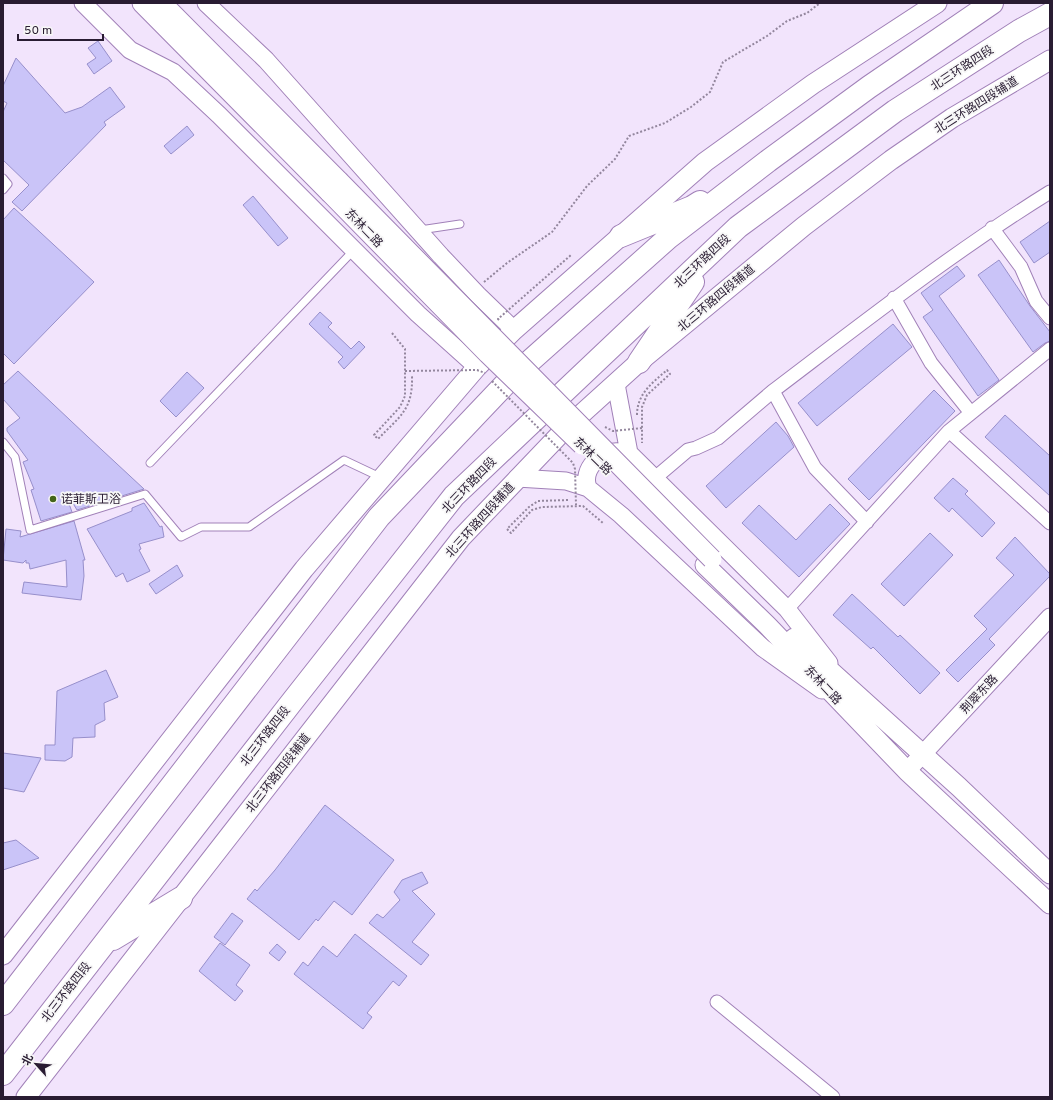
<svg xmlns="http://www.w3.org/2000/svg" width="1053" height="1100" viewBox="0 0 1053 1100" font-family="Overpass,'Noto Sans SC',sans-serif">
<style>
.building{fill:#cac4f8;stroke:#978fcb}
.lines{fill:none;stroke-linecap:round;stroke-linejoin:round}
.service-casing{stroke:#a181b8;stroke-width:9}
.minor-casing{stroke:#a181b8;stroke-width:15}
.tertiary-casing{stroke:#a181b8;stroke-width:19}
.secondary-casing{stroke:#a181b8;stroke-width:21}
.trunk-casing{stroke:#a181b8;stroke-width:24}
.path{stroke:#93869d;stroke-width:2;stroke-dasharray:2 2;stroke-linecap:butt}
.service{stroke:#fff;stroke-width:7}
.minor{stroke:#fff;stroke-width:13}
.tertiary{stroke:#fff;stroke-width:17}
.secondary{stroke:#fff;stroke-width:19}
.trunk{stroke:#fff;stroke-width:22}
.secondary-bridge-casing{stroke:#a181b8;stroke-width:21;stroke-linecap:butt}
.path-bridge{stroke:#93869d;stroke-width:2;stroke-dasharray:2 2;stroke-linecap:butt}
.secondary-bridge{stroke:#fff;stroke-width:19}
.poi-dot{fill:#44651a;stroke:#f7f7f7;stroke-width:1.5}
.labels{text-anchor:middle;stroke-width:3.5;stroke-linejoin:round;paint-order:stroke}
.street-label{font-size:12px;fill:#291c32;stroke:#f7f7f7}
.poi-label{font-size:12px;fill:#291c32;stroke:#f7f7f7;text-anchor:start}
</style>
<rect width="100%" height="100%" fill="#f2e4fc"/>
<!-- building -->
<path class="building" d="M98,41l14,20 -18,13 -7,-10 9,-6 -8,-10z
M16,58l49,55 17,-6 28,-20 15,20 -21,15 2,3 -84,86 -10,-9 17,-17 -26,-25v-48l4,-9 -4,-2v-15z
M187,126l7,9 -23,19 -7,-8z
M253,196l35,42 -10,8 -35,-41z
M14,208l80,74 -80,82 -11,-11v-133z
M1050,221v31l-16,11 -14,-21z
M999,260l31,46 20,26v9l-5,2 -12,9 -55,-77z
M957,266l8,10 -26,20 60,84 -21,16 -55,-79 10,-7 -12,-17z
M320,312l12,11 -4,4 23,22 8,-8 6,6 -21,22 -6,-7 5,-5 -34,-33z
M893,324l19,23 -95,79 -19,-23z
M18,371l70,66 56,52 -67,21 -6,-10 -3,1 4,11 -31,9 -10,-31 3,-1 -11,-27 5,-2 -21,-29v-3l13,-10 -17,-19v-14z
M187,372l17,16 -28,29 -16,-16z
M934,390l21,21 -86,89 -21,-21z
M1005,415l45,41v40l-65,-59z
M776,422l12,14 6,11 -68,61 -20,-22z
M953,478l15,13 -3,3 30,29 -13,14 -30,-29 -3,4 -15,-14z
M144,503l16,24 2,-1 2,11 -25,7 2,5 -2,1 11,21 -23,11 -4,-9 -7,4 -29,-48 45,-18v-3z
M830,504l20,20 -51,53 -57,-54 17,-18 37,35z
M74,521l11,39h-2l1,16 -3,24 -59,-7 2,-11 43,5 -1,-27 -36,9 -1,-6h-3v-3l-3,3 -20,-3 3,-31 15,2 -1,6z
M930,533l23,22 -49,51 -23,-22z
M1015,537l35,37v2l-61,63 6,6 -37,37 -12,-12 41,-41 -13,-13 40,-41 -18,-17z
M177,565l6,11 -27,18 -7,-10z
M852,594l46,43 2,-2 40,38 -20,21 -47,-47 -2,2 -38,-34z
M106,670l12,27 -14,6 1,17 -10,5v12l-22,1 -1,19 -7,4 -20,-1v-15h10l2,-54z
M3,753l38,5 -17,34 -21,-4z
M325,805l69,55 -42,55 -18,-14 -16,20 -2,-2 -17,21 -52,-41 8,-10 2,2 18,-21z
M16,840l23,18 -36,12v-27z
M422,872l6,11 -16,8 23,23 -23,28 17,13 -8,10 -52,-42 8,-9 6,4 17,-18 -6,-8 8,-12z
M232,913l11,8 -18,24 -11,-8z
M355,934l52,42 -8,10 -6,-5 -26,32 5,4 -9,12 -69,-55 9,-12 5,4 15,-20 14,11z
M220,943l30,22 -14,20 7,6 -8,10 -36,-30z
M277,944l9,8 -7,9 -10,-8z"/>
<g class="lines">
<defs>
<path id="service" d="M3,178l5,6 -5,6
M420,230l40,-6
M3,442l12,15 15,73 115,-36 36,43 20,-10h48l95,-67 36,17
M150,463l204,-213"/>
<path id="minor" d="M992,228l29,39 15,34 14,17
M894,298l37,65 40,50
M949,431l101,-82
M655,478l33,-28 8,-2 22,-10 55,-47
M867,522l-52,-54 -42,-77c91,-69 180,-139 277,-199
M787,609l162,-178 101,92
M717,1002l116,95"/>
<path id="tertiary" d="M83,3l47,47 43,22 46,43 199,199 59,53
M206,3l60,57 175,196 37,39 36,35
M616,384l13,69 158,156 42,54
M517,478l49,3 22,7 33,27 142,133 59,42
M588,488c-7,-19 13,-38 31,-36
M907,771l143,-154"/>
<path id="secondary" d="M142,3l188,190
M162,3l177,178
M705,565l62,60 140,146 143,133
M794,638l165,149 91,87
M3,955l301,-386 173,-202 37,-37 191,-168 108,-78 124,-81
M26,1097l435,-559 105,-110 73,-66 165,-136 87,-66 61,-42 98,-58"/>
<path id="trunk" d="M621,236l71,-29 8,-5
M639,362l54,-80
M113,939l68,-41
M3,1004l376,-487 132,-139 157,-140 100,-77 101,-74 123,-84
M3,1074l288,-371 163,-207 284,-269 157,-116 124,-80 31,-17"/>
</defs>
<!-- service casing -->
<use href="#service" class="service-casing"/>
<!-- minor casing -->
<use href="#minor" class="minor-casing"/>
<!-- tertiary casing -->
<use href="#tertiary" class="tertiary-casing"/>
<!-- secondary casing -->
<use href="#secondary" class="secondary-casing"/>
<!-- trunk casing -->
<use href="#trunk" class="trunk-casing"/>
<!-- path -->
<path class="path" d="M484,282l23,-19 45,-31 35,-46 28,-27 14,-23 36,-13 26,-16 19,-15 13,-30 44,-26 20,-15 20,-8 13,-10
M392,333l13,16v47l-5,11 -26,28 4,4c22,-23 35,-29 34,-63
M637,415c0,-21 15,-32 30,-45l3,4 -23,21 -5,12v36
M568,500l-30,1 -9,6 -22,22 4,4 21,-23 10,-3 41,-1 20,17"/>
<!-- service -->
<use href="#service" class="service"/>
<!-- minor -->
<use href="#minor" class="minor"/>
<!-- tertiary -->
<use href="#tertiary" class="tertiary"/>
<!-- secondary -->
<use href="#secondary" class="secondary"/>
<!-- trunk -->
<use href="#trunk" class="trunk"/>
<defs>
<path id="secondary-bridge" d="M339,181l373,378
M330,193l158,161 94,91"/>
</defs>
<!-- secondary-bridge casing -->
<use href="#secondary-bridge" class="secondary-bridge-casing"/>
<!-- path-bridge -->
<path class="path-bridge" d="M499,320l-1,-1 73,-64
M405,371l72,-1 8,3
M492,381l81,82 2,6 1,36
M605,427l8,4 29,-3"/>
<!-- secondary-bridge -->
<use href="#secondary-bridge" class="secondary-bridge"/>
</g>
<!-- markers -->
<circle class="poi-dot" cx="53" cy="499" r="4"/>
<g class="labels">
<!-- street labels -->
<g class="street-label">
<text transform="translate(962 68) rotate(-33)" y="4">北三环路四段</text>
<text transform="translate(976 105) rotate(-32)" y="4">北三环路四段辅道</text>
<text transform="translate(364 228) rotate(46)" y="4">东林二路</text>
<text transform="translate(702 261) rotate(-43)" y="4">北三环路四段</text>
<text transform="translate(716 298) rotate(-40)" y="4">北三环路四段辅道</text>
<text transform="translate(593 456) rotate(44)" y="4">东林二路</text>
<text transform="translate(469 485) rotate(-46)" y="4">北三环路四段</text>
<text transform="translate(480 520) rotate(-48)" y="4">北三环路四段辅道</text>
<text transform="translate(823 685) rotate(47)" y="4">东林二路</text>
<text transform="translate(979 694) rotate(-47)" y="4">荆翠东路</text>
<text transform="translate(265 736) rotate(-52)" y="4">北三环路四段</text>
<text transform="translate(278 773) rotate(-52)" y="4">北三环路四段辅道</text>
<text transform="translate(66 992) rotate(-52)" y="4">北三环路四段</text>
</g>
<!-- poi labels -->
<g class="poi-label">
<text x="61" y="503">诺菲斯卫浴</text>
</g>
</g>
<!-- border -->
<rect width="1053" height="1100" fill="none" stroke="#291c32" stroke-width="8"/>
<!-- north arrow -->
<g transform="translate(36 1064) rotate(297)" stroke="#f7f7f7" stroke-width="3" paint-order="stroke">
<path d="M0-3L7 15L0 10L-7 15Z" fill="#291c32"/>
<text y="-6" font-size="11" font-weight="bold" text-anchor="middle" fill="#291c32">北</text>
</g>
<!-- scale -->
<path d="M18 34v6h85v-6" fill="none" stroke="#291c32" stroke-width="2"/>
<text x="24" y="34" font-size="12" fill="#291c32" stroke="#f7f7f7" stroke-width="3" paint-order="stroke">50 m</text>
</svg>
